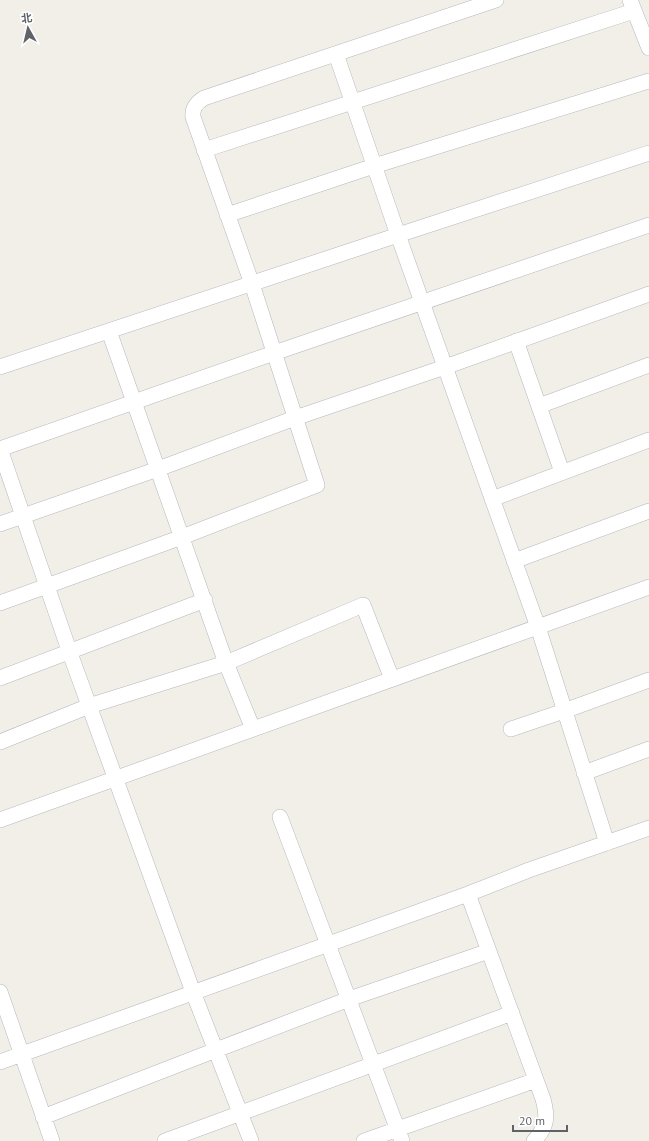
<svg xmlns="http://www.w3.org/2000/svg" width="649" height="1141" viewBox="0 0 649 1141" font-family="'PT Sans','Noto Sans SC',sans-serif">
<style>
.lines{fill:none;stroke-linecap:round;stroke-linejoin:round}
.minor-casing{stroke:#b5b8bc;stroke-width:16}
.minor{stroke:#fff;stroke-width:15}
</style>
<rect width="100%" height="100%" fill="#f1efe8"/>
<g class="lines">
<defs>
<path id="minor" d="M630,0l19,48
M336,54l62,181 140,392 69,216
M204,150l430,-139
M227,215l147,-49 275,-85
M109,331l117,332 27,66
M516,341l46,131
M0,367l398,-132 251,-82
M539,406l110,-41
M0,449l71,207 122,336 58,149
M0,449l274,-96 375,-128
M492,499l157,-59
M0,524l158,-55 137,-51 150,-51 204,-73
M514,561l135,-50
M0,603l182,-66 135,-52 -65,-201 -59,-167c-1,-9 3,-14 11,-19l292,-98
M0,678l205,-78
M511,729l53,-18 85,-31
M0,742l89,-36 137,-43 137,-58 29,74
M584,773l65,-24
M280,817l122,324
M0,820l649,-233
M468,894l75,205c5,18 4,28 -9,42
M0,992l52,149
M0,1062l468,-168 61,-24 120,-42
M43,1117l173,-67 133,-51 140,-48
M165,1141l347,-128
M364,1141l172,-61"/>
</defs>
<!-- minor casing -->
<use href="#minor" class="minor-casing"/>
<!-- minor -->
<use href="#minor" class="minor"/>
</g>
<!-- north arrow -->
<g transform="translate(28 28) rotate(352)" stroke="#ffffff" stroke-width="3" paint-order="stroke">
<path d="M0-3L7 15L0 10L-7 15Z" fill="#5f6368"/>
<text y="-6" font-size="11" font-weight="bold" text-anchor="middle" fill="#5f6368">北</text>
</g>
<!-- scale -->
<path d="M513 1125v6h54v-6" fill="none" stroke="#5f6368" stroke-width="2"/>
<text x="519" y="1125" font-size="12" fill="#5f6368" stroke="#ffffff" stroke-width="3" paint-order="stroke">20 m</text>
</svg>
